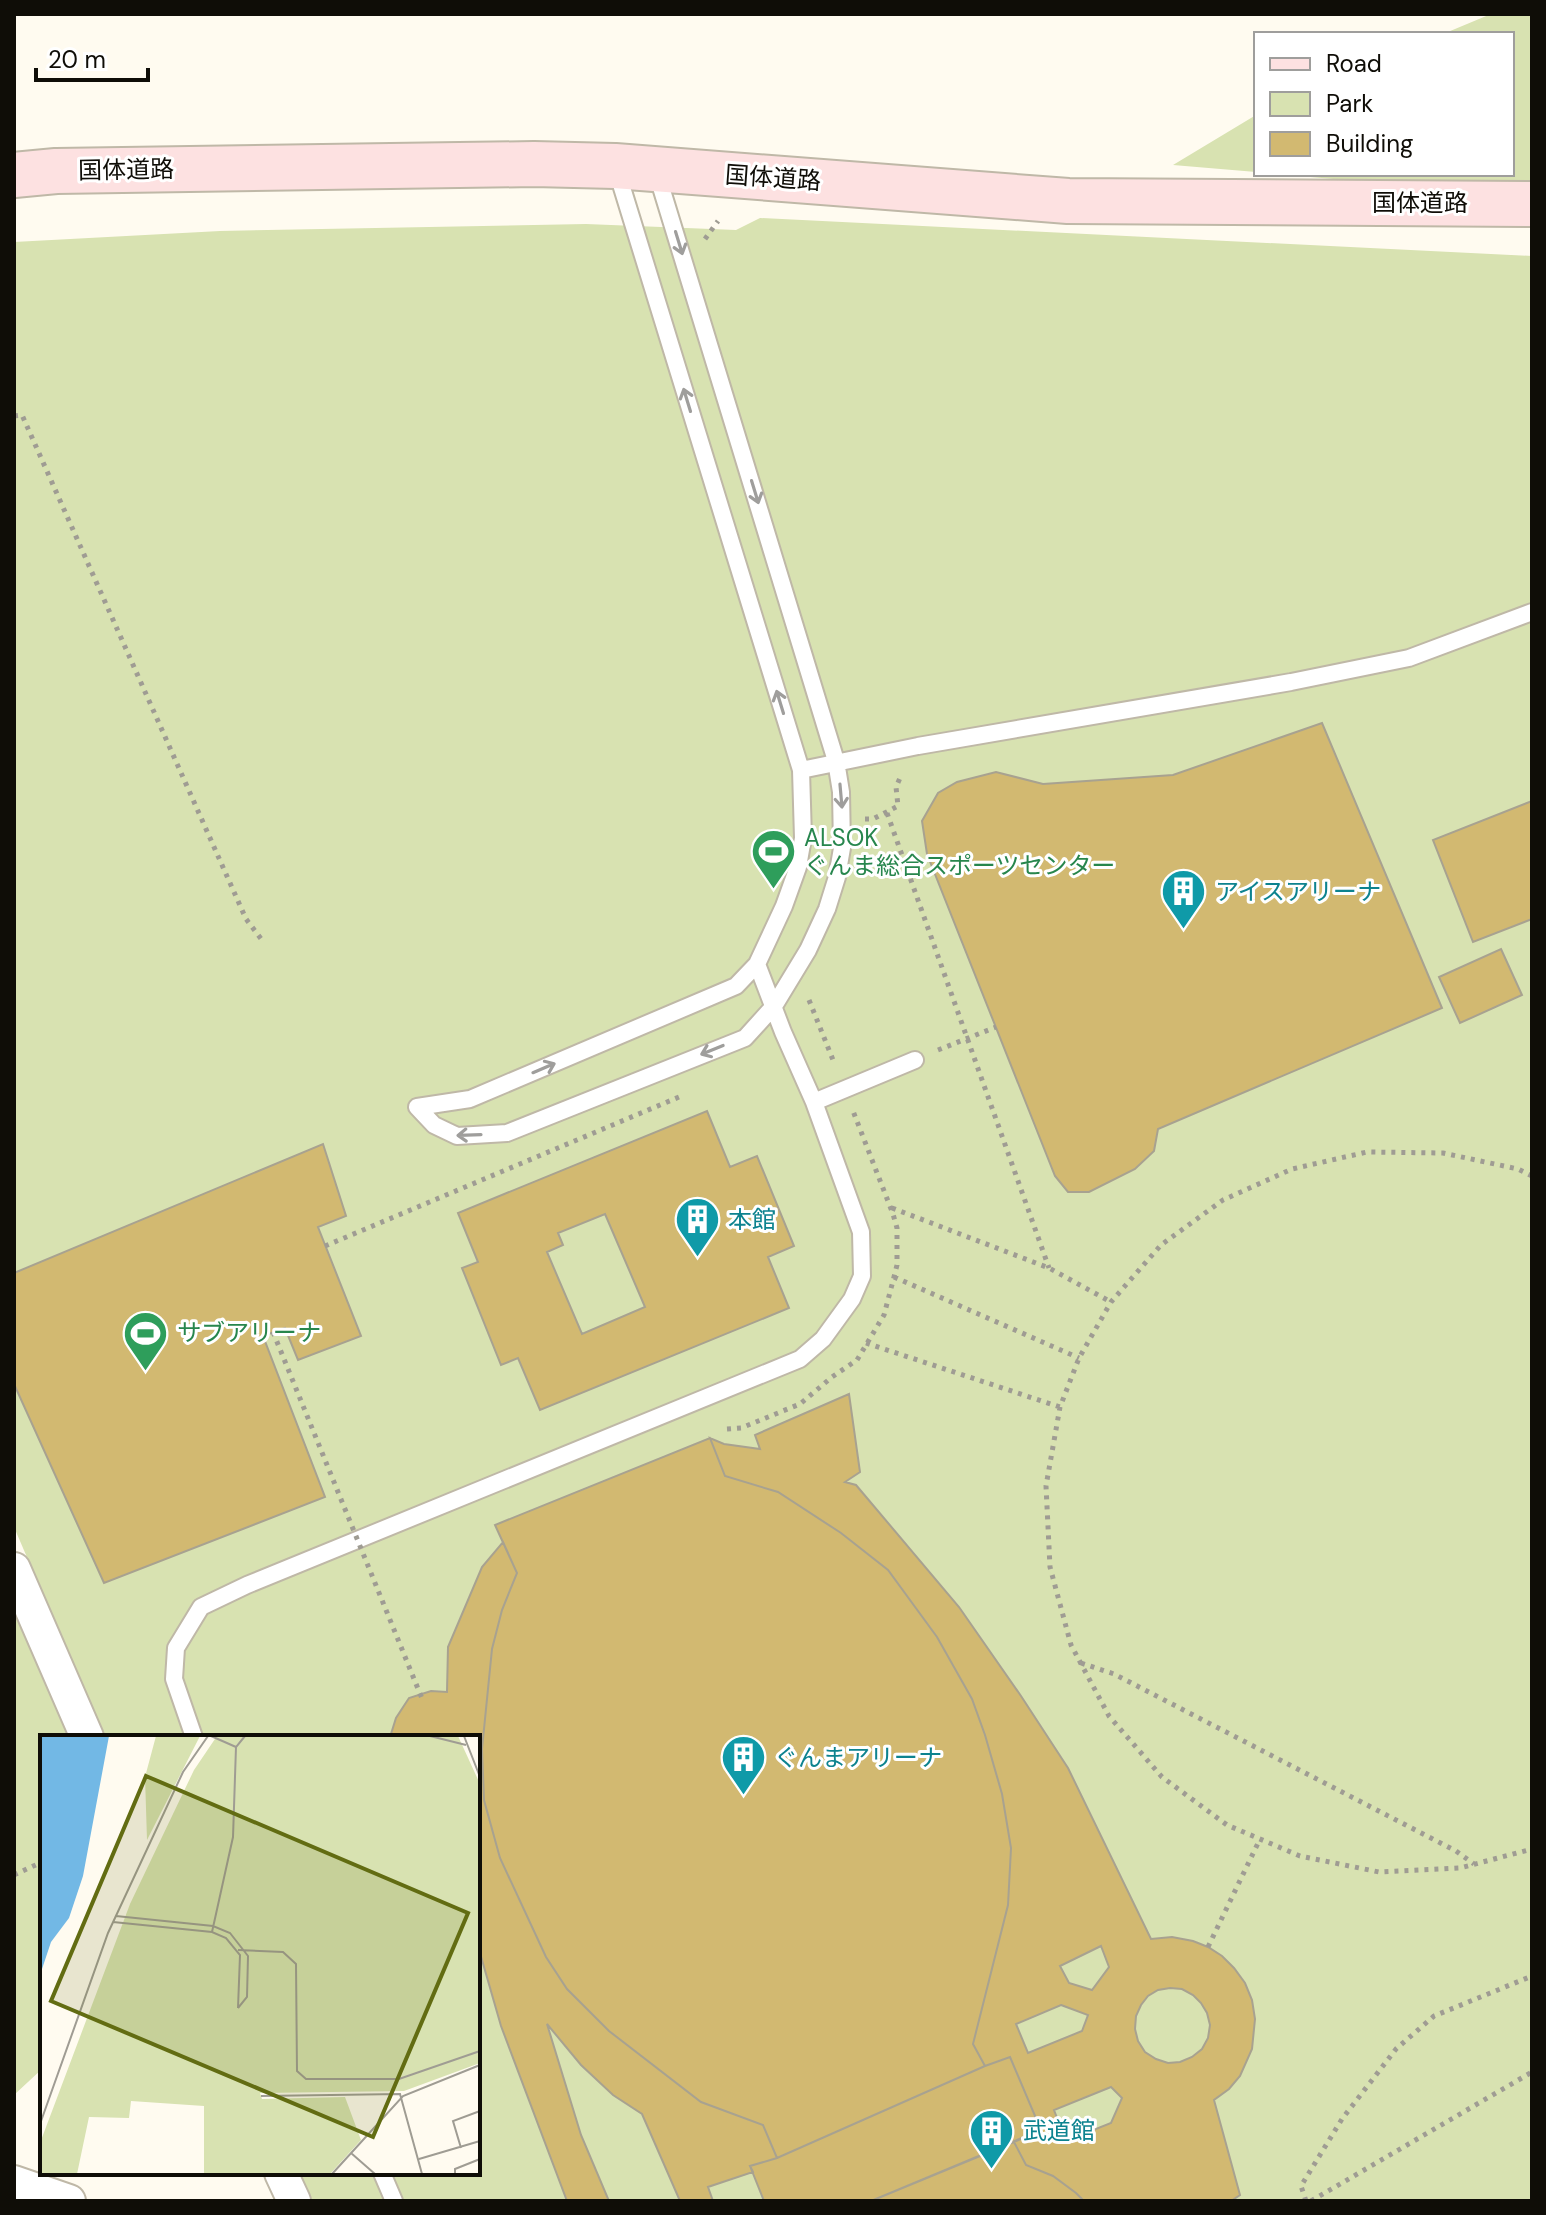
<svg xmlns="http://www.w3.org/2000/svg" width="1546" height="2215" viewBox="0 0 1546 2215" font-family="'DM Sans','Noto Sans JP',sans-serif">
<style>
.green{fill:#d8e2b1}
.building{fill:#d2b971;stroke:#a8a290;stroke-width:2;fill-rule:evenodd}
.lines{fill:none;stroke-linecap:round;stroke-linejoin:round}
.lane-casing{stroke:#bfb8a7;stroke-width:20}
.street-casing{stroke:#bfb8a7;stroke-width:36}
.secondary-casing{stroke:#bfb8a7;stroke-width:48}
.path{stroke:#9f9c93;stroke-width:5;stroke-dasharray:4 6;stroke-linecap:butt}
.lane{stroke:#fff;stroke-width:16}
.street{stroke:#fff;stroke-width:32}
.secondary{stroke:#fde1e1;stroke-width:44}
.path-bridge{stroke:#9f9c93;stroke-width:5;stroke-dasharray:4 6;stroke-linecap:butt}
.oneway{stroke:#9f9e9c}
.labels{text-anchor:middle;stroke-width:6;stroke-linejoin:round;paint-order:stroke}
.street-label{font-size:24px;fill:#0f0d07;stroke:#fff}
.leisure-label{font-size:24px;fill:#27864d;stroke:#fff;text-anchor:start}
.culture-label{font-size:24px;fill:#0d838f;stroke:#fff;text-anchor:start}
.inset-road{fill:none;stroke:#9f9c93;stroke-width:2}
.view{fill:#626c12;fill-opacity:0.15;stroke:#626c12;stroke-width:4}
.inset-edge{fill:none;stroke:#0f0d07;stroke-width:4}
</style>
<rect width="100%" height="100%" fill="#fffbf0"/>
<!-- green -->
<path class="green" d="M1491,14h41v182l-257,-22h237v-140h-69z
M1256,115v57l-83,-7z
M760,218l772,38v1945h-1222l-12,-28h180v-436h-374l-90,-210v-1285l206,-11 366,-7 150,6z
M14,1613l55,124h-27v332l-28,26z"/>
<!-- building -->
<path class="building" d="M1322,723l120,285 -284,121 -4,22 -19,18 -46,23h-21l-13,-16 -128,-322 -5,-33 16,-28 19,-11 39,-10 47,12 130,-9z
M1532,801v118l-59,23 -40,-102z
M1501,949l21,46 -62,28 -21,-46z
M707,1111l23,56 27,-11 37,90 -26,11 21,51 -249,102 -22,-52 -17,7 -39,-97 16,-6 -20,-49zM605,1214l40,93 -63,27 -35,-82 16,-7 -5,-12z
M323,1144l23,72 -28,11 43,109 -63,24 -13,-32 -22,8 62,161 -221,86 -90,-199v-111z
M849,1394l11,78 -15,10 11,3 103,122 62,89 47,72 83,171 21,-2 21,4 15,6 14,9 12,12 11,15 7,17 3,19 -3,30 -12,27 -11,13 -15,11 26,95 -9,6h-147l-8,-8 -23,-17 -27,-11 -12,-23 27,-12 -31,-73 -25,9 -12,-22 35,-139 3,-57 -9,-54 -17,-59 -13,-36 -35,-62 -49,-67 -47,-37 -63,-41 -53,-16 -15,-38 14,6 36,5 -5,-14zM1101,1946l8,21 -17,23 -23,-7 -9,-17zM1170,1988l12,1 11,6 8,8 6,10 3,12 -2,13 -6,11 -10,8 -12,5 -12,1 -12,-4 -11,-7 -7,-11 -3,-12 1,-13 5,-11 7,-9 10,-6zM1061,2005l27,10 -6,16 -54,22 -12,-29zM1111,2087l11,11 -11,25 -45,18 -12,-31z
M710,1438l15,38 53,16 63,41 47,37 49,67 35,62 13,36 17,59 9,54 -3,57 -35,139 12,22 -208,92 -14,-33 -62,-23 -92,-71 -42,-42 -21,-32 -46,-99 -16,-58 -2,-51 10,-100 10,-39 15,-37 -22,-48z
M503,1542l14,31 -15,37 -10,39 -10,100 2,51 16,58 46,99 21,32 42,42 92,71 62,23 14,33 -27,8 3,6 -45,15 5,14h-33l-38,-87 -29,-19 -32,-30 -34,-41 34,111 28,66h-42l-66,-175 -23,-80v-209h-86l-1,-3 5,-16 13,-20 22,-7 16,1 1,-45 34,-80z
M1010,2057l31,73 -170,71h-107l-14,-35 27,-8 208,-92z
M1014,2142l12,23 27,11 23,17 8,8h-213z"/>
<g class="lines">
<defs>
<path id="lane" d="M801,770l117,-24 373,-64 118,-24 123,-46
M814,1102l101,-42
M417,1107l17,18 23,11 50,-3 238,-95 29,-32 34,-56 19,-41 10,-32 5,-29 -1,-56 -5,-31 -179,-587
M417,1107l53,-8 266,-113 21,-22 27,-58 14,-39 5,-29 -2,-68 -185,-602
M194,1737l-20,-58 2,-31 25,-41 46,-22 553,-226 23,-20 29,-40 10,-23 -1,-44 -47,-130 -31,-70 -26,-68
M382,2173l12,28"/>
<path id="street" d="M14,1569l73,168
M281,2173l13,28
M14,2182l55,19"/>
<path id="secondary" d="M14,175l42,-4 478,-7 81,2 453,35 464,3"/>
</defs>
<!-- lane casing -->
<use href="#lane" class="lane-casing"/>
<!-- street casing -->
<use href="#street" class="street-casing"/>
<!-- secondary casing -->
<use href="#secondary" class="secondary-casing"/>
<!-- path -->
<path class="path" d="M705,239l13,-18
M14,416l8,-1 224,504 16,21
M887,813l162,455
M865,819h8l25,-13 -2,-19 4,-9
M809,1000l26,65
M938,1050l58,-23
M1532,1176l-14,-7 -75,-16 -76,-1 -75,17 -69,31 -62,45 -50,57 -32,56 -19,49 -14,79 4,81 21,78 38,71 53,61 65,48 73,31 79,16 81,-4 72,-19
M892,1208l157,60 62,34
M325,1246l354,-149
M894,1277l185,81
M866,1343l194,64
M727,1429l14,-1 59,-24 32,-27 25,-17 27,-45 10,-38 3,-12v-37l-4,-14 -40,-103
M1081,1663l33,11 342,177 18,13
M14,1875l28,-13
M1208,1947l52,-108
M1306,2201l-5,-15 41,-67 54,-70 38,-33 98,-40
M1311,2201l221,-129"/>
<!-- lane -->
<use href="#lane" class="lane"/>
<!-- street -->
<use href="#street" class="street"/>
<!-- secondary -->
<use href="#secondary" class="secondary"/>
<!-- path-bridge -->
<path class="path-bridge" d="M273,1332l150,369"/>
</g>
<!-- one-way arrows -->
<defs><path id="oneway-shaft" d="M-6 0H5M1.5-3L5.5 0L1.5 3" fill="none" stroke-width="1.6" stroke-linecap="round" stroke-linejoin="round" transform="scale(2)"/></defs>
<g class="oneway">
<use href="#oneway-shaft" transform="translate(679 243) rotate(73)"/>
<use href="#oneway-shaft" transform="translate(687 400) rotate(-107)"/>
<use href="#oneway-shaft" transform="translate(755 492) rotate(73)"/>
<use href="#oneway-shaft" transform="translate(780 702) rotate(-107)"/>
<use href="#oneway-shaft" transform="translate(841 796) rotate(85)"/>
<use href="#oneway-shaft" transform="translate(712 1050) rotate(158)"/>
<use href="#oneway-shaft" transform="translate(544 1068) rotate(-23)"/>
<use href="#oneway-shaft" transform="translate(469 1135) rotate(178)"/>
</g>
<!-- icons -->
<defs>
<symbol id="stadium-pin" viewBox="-11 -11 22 30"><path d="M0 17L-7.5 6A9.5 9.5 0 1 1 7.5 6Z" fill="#2e9e5b" stroke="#fff"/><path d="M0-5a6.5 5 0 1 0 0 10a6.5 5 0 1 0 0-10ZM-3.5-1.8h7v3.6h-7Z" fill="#fff"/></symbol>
<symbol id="building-pin" viewBox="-11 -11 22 30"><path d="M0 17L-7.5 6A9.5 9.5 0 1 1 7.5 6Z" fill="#0f9aa8" stroke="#fff"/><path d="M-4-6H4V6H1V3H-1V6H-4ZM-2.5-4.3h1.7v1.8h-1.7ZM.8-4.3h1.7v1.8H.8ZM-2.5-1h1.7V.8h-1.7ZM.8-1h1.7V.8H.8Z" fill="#fff"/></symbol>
</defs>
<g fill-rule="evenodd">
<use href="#stadium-pin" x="748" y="826" width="51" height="69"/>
<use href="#building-pin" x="1158" y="866" width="51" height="69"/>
<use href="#building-pin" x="672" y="1194" width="51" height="69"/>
<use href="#stadium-pin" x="120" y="1308" width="51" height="69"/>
<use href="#building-pin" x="718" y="1732" width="51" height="69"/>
<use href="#building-pin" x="966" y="2106" width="51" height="69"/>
</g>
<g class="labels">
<!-- street labels -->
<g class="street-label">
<text transform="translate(126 170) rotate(-1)" y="8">国体道路</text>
<text transform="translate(773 178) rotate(4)" y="8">国体道路</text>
<text x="1420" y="211">国体道路</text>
</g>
<!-- leisure labels -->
<g class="leisure-label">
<text x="804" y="846">ALSOK<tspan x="804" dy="28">ぐんま総合スポーツセンター</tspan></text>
<text x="177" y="1341">サブアリーナ</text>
</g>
<!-- culture labels -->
<g class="culture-label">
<text x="1215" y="900">アイスアリーナ</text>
<text x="728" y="1228">本館</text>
<text x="774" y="1766">ぐんまアリーナ</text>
<text x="1023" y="2139">武道館</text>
</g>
</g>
<!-- overview -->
<g transform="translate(40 1735)">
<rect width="440" height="440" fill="#fffbf0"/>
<path d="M116,1h44l-53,104 -2,-63zM177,1h241l22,48v279l-76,28 -144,2 2,6 83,-2 16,43 -31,34h-126v-68l-73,-5 -2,17 -40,-1 -12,57h-37v-31l90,-239 64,-134z" fill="#d8e2b1"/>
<path d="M0,1h69l-26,140 -14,42 -18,24 -11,33z" fill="#72b8e5"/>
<path class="inset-road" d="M171,1l25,11M390,1l36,9M424,1l16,41M76,181l97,10 17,7 18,23 -1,41 -9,11M73,187l99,10 14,6 14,17 -2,53M172,197l21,-95 3,-90 9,-11M198,215l45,2 13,12 1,107 9,8h93l81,-28M221,361l139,-2 22,80M0,389l68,-191 75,-161 25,-36M421,413l-8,-27 27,-10M311,418l24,21M379,424l61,-18M292,439l71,-78 77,-31M415,439v-5l25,-10"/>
<path class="view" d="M106,41l322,137 -95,224 -322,-136z"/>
<rect width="440" height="440" class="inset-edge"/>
</g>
<!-- border -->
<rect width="1546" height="2215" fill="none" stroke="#0f0d07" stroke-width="32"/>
<!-- legend -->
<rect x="1254" y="32" width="260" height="144" fill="#ffffff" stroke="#9f9e9c" stroke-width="2"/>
<rect x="1270" y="58" width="40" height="12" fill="#fde1e1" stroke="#9f9e9c" stroke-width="2"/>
<text x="1326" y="72" font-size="24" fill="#0f0d07">Road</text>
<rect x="1270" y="92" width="40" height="24" fill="#d8e2b1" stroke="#9f9e9c" stroke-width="2"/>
<text x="1326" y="112" font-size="24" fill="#0f0d07">Park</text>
<rect x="1270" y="132" width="40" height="24" fill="#d2b971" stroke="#9f9e9c" stroke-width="2"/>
<text x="1326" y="152" font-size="24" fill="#0f0d07">Building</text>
<!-- scale -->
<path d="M36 68v12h112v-12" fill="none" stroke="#0f0d07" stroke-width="4"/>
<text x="48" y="68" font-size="24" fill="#0f0d07" stroke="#ffffff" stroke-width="6" paint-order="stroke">20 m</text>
</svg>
